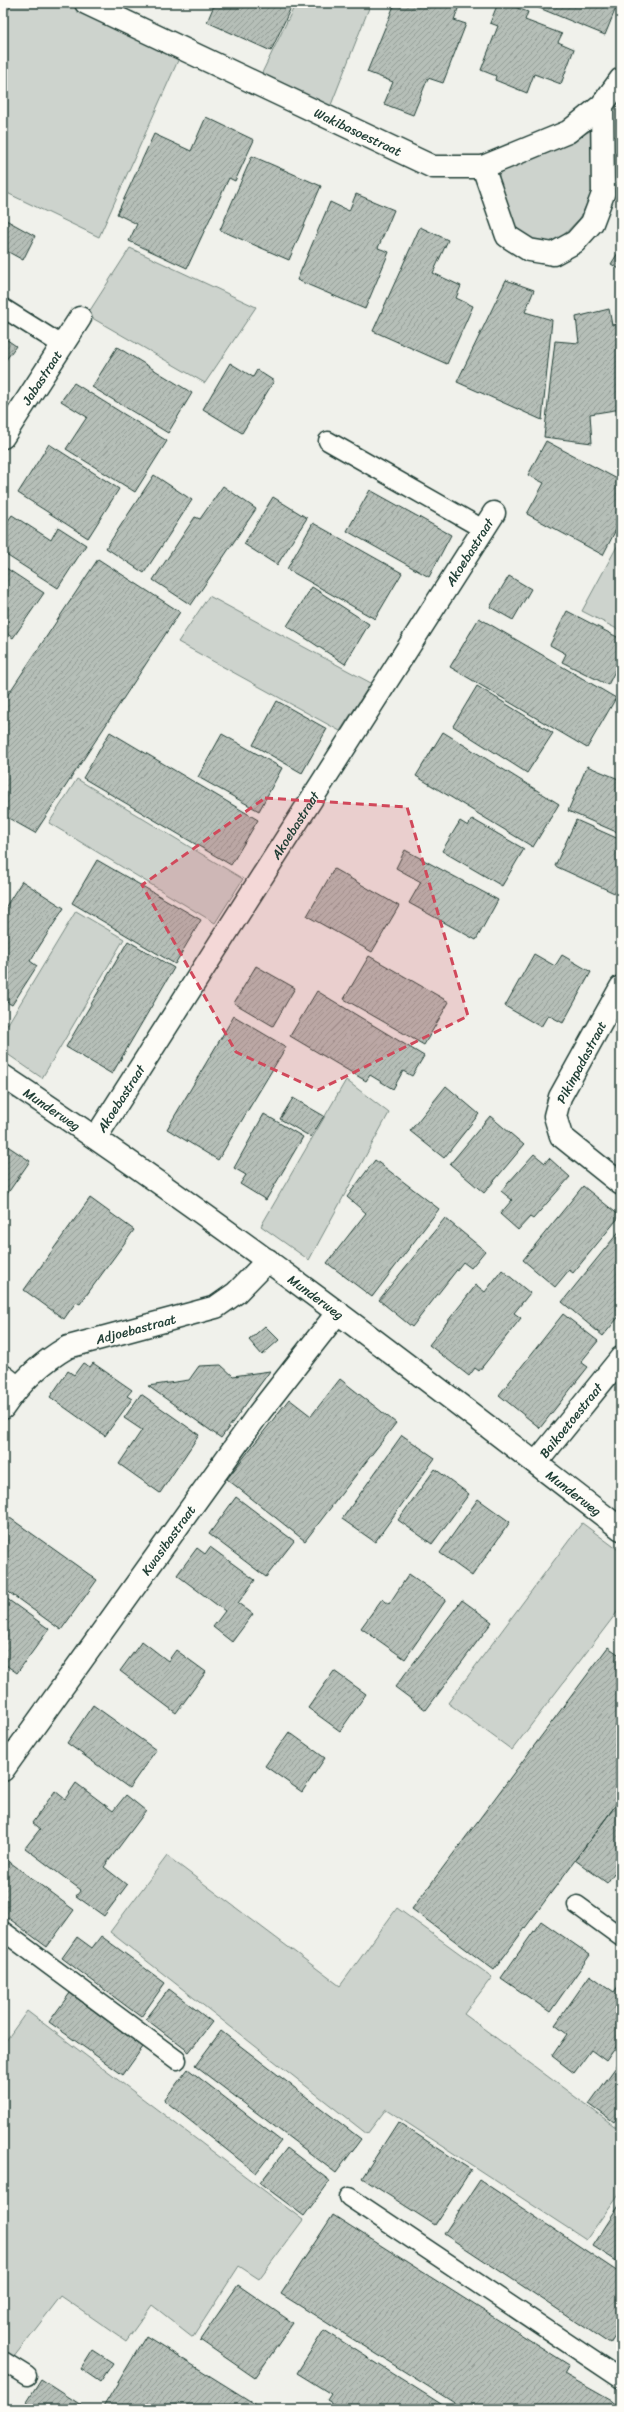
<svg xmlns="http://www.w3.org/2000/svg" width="624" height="2412" viewBox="0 0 624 2412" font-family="Sriracha,sans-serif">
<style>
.green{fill:#cdd3cd;stroke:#768880}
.building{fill:url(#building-hatch);stroke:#1f3d34}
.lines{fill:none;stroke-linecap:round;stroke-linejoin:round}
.service-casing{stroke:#1f3d34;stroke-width:21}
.minor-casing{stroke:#1f3d34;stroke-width:25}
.tertiary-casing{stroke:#1f3d34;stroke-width:25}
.service{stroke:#fdfcf7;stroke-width:18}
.minor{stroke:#fdfcf7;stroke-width:22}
.tertiary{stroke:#fdfcf7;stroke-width:22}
.marked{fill:#d1495b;fill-opacity:0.2;stroke:#d1495b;stroke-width:3;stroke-dasharray:8 5;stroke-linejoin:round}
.labels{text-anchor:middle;stroke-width:3;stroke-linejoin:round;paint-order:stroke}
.street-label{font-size:13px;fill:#1f3d34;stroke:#fdfcf7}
</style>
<defs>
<pattern id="building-hatch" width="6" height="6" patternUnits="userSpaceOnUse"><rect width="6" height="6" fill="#b6bfb8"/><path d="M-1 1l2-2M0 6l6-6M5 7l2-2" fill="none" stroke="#939c96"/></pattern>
</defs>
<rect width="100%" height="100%" fill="#f0f1eb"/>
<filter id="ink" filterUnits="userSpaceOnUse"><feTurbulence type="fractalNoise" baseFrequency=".025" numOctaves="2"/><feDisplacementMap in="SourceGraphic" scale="8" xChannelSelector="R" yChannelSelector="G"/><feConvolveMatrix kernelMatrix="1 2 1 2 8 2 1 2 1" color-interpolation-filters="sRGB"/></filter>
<g filter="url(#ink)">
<!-- green -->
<path class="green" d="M12,3h55l113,53 -81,181 -96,-46v-170z
M296,3h75l-42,107 -69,-33z
M595,129l-1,61 -14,28 -23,24 -19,-1 -23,-10 -18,-44 3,-17z
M130,248l126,59 -51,76 -118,-68z
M621,539v92l-39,-20z
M209,596l162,87 -31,48 -162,-89z
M77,779l166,100 -28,44 -166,-100z
M76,911l48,28 -82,139 -39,-27v-19z
M346,1080l43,33 -80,147 -48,-34z
M582,1523l39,29v55l-109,143 -64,-47z
M167,1856l173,130 57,-78 95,69 -28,37 157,117v60l-35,49 -200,-131 -19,25 -257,-202z
M27,2011l276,209 -44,59 -20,-13 -46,71 -41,-32 -26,36 -65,-45 -58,75v-326z"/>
<!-- building -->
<path class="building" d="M215,3h78l-22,48 -64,-29z
M395,3h65l-6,17 12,4 -23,59 -15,-5 -15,37 -29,-11 9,-22 -26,-10z
M498,3h6l24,9 -3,8 37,14 -4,8 16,7 -13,35 -27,-10 -7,19 -32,-13 1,-4 -15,-6 17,-44 -8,-3z
M527,3h91l-13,32z
M206,117l48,23 -19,41 -6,-3 -42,90 -58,-27 8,-17 -20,-10 37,-80 37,17z
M252,156l69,30 -32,74 -69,-30z
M356,194l38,16 -16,38 11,4 -24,57 -68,-29 33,-78 19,9z
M6,220l29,16 -12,24 -20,-11v-24z
M420,227l28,13 -15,33 28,13 -5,12 17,8 -26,58 -74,-33z
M621,248v22l-10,-6z
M506,280l28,10 -9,22 27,8 -10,100 -85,-38z
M609,309l3,16 9,-2v86l-31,5 2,29 -48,-6 11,-96 24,2 -3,-26z
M3,337l13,9 -13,18z
M117,347l75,46 -24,40 -76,-46z
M230,363l23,14 4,-7 17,11 -32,52 -39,-24z
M74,383l93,58 -32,51 -69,-43 21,-32 -26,-16z
M546,441l75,40v39l-18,35 -76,-41 17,-31 -16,-8z
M49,444l70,45 -31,49 -70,-45z
M154,475l38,25 -48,73 -38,-25z
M223,486l33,23 -65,96 -38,-25 42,-63 5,2z
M370,490l81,45 -22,42 -82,-46z
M273,497l34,21 -30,47 -33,-21z
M12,515l39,25 7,-13 28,18 -28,43 -55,-35v-25z
M313,523l89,50 -27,46 -88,-50z
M98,559l82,53 -145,221 -32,-18v-113z
M3,566l41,27 -31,45 -10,-7z
M509,576l22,13 -18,31 -23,-13z
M312,587l57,37 -24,40 -58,-38z
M567,611l54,28v20l-13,26 -46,-23 4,-8 -16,-9z
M479,618l137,80 -29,50 -137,-81z
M477,686l76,47 -26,40 -74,-47z
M277,701l50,28 -25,44 -49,-28z
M110,732l148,88 -27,45 -148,-87z
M443,732l116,72 -26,43 -117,-71z
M222,734l60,34 -23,43 -61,-34z
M587,766l34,14v54l-53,-23z
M472,819l52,30 -22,37 -60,-35 18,-30 8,5z
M576,820l45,20v56l-66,-30z
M405,850l93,50 -22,40 -67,-37 12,-21 -25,-14z
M97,860l104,60 -26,44 -103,-61z
M334,869l65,37 -27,46 -65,-36z
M22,881l42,27 -34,53 7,5 -25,39 -9,-5v-72l3,-5 -3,-1v-11z
M128,941l46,27 -62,106 -46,-27z
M534,954l21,12 7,-11 29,17 -28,51 -15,-8 -7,12 -36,-21z
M369,956l80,46 -25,43 -80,-46z
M256,966l39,22 -22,38 -39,-23z
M317,991l107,65 -12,20 -9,-5 -10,18 -23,-14 -4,6 -76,-45z
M234,1016l52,31 -68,113 -51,-31z
M446,1086l33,28 -35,44 -34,-27z
M293,1098l31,18 -13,21 -31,-18z
M264,1114l39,23 -37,63 -26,-16 6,-9 -12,-7z
M490,1116l34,29 -40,48 -34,-29z
M3,1143l27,18 -27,39z
M534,1154l11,9 4,-5 21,19 -37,42 -3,-2 -12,13 -18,-16 12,-14 -11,-9z
M375,1160l64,49 -67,88 -45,-34 39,-50 -19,-16z
M583,1186l37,30 -47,57 -4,-3 -14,17 -32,-27z
M90,1198l44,32 -54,74 -4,-2 -12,17 -40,-29z
M445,1218l40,33 -14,17 -8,-6 -51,65 -33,-27z
M621,1229v85l-18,22 -41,-34z
M502,1270l28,23 -16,20 7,5 -42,53 -4,-3 -6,8 -40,-31 47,-60 9,7z
M563,1314l35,27 -17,21 7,5 -48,61 -41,-33z
M265,1326l14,14 -17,15 -13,-15z
M83,1363l7,4 3,-4 39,27 -5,6 5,3 -27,37 -55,-39 18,-26 6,4z
M221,1365l12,11 37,-5 -49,67 -73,-52 41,-6 10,-14z
M340,1379l56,44 -91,118 -78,-62 62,-80 22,17z
M141,1394l58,41 -39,58 -41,-29 23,-34 -18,-12z
M402,1435l33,23 -60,84 -33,-23z
M435,1469l34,25 -37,50 -34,-24z
M236,1497l58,44 -28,36 -57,-43z
M478,1499l32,23 -38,54 -32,-23z
M3,1513l94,67 -36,50 -58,-42z
M210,1547l45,33 -17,23 15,11 -21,28 -19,-15 12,-16 -48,-36 20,-27 8,6z
M409,1574l37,26 -41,59 -44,-31 21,-29 7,5z
M3,1596l46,33 -32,44 -14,-10z
M462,1600l30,22 -66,88 -31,-23z
M142,1641l26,20 8,-11 30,22 -30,41 -56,-42z
M608,1647l13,9v142l-127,172 -82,-61z
M334,1671l32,23 -26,37 -32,-23z
M93,1705l63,45 -27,38 -62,-45z
M289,1732l36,26 -23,34 -37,-26z
M76,1783l37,28 13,-16 20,16 -42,56 23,18 -23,31 -28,-20 5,-6 -56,-42 15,-19 -8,-6 23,-32 10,8z
M621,1798v80l-7,-5 -7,10 -32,-23z
M3,1857l71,53 -27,37 -44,-33z
M541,1921l49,34 -40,57 -49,-34z
M101,1936l64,47 -24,34 -79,-59 15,-21 15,11z
M590,1975l24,17 5,-7 2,2v53l-15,21 -15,-11 -17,23 -22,-17 15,-22 -12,-9z
M169,1989l43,33 -23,30 -43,-33z
M70,1993l73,54 -20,28 -74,-53z
M221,2031l140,108 -25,34 -141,-107z
M621,2060v52l-7,10 -25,-18z
M188,2069l93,72 -25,32 -92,-73z
M398,2122l73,48 -36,55 -73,-47z
M287,2148l43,33 -26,35 -44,-33z
M480,2180l141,94v53l-11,17 -166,-110z
M620,2204l1,54 -3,4 -25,-16z
M333,2215l236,150 -5,9 48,27 9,8h-157l-183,-115z
M238,2285l55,38 -38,55 -55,-38z
M324,2330l125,79h-108l-14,-9 4,-6 -34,-21z
M146,2336l117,73h-161z
M93,2350l20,13 -13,19 -19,-13z
M41,2379l40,26 -2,4h-57z"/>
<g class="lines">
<defs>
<path id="service" d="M3,308l59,37
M328,441l155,88
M577,1905l44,32
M3,1931l174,129
M349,2197l272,182
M3,2361l24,15"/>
<g id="minor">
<path id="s1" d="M86,3l347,164h50l85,-35 34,-27 19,-26"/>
<path d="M483,167l24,69 22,14 24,4 22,-12 17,-19 11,-29 -1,-89"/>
<path id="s2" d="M3,437l77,-119"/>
<path d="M621,987l-61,110 -5,19 6,20 60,48"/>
<path id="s3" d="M96,1137l398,-624"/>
<path d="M3,1376l14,11"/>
<path id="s4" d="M3,1408c17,-25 39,-46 65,-61l148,-40 20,-14 32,-33"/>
<path id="s5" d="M536,1463l85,-105"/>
<path id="s6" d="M3,1770l256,-357 79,-101"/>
</g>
<g id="tertiary">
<path id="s7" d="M3,1076c214,141 416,297 618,453"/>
</g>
</defs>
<!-- service casing -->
<use href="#service" class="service-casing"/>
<!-- minor casing -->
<use href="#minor" class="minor-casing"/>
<!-- tertiary casing -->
<use href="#tertiary" class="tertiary-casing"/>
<!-- service -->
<use href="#service" class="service"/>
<!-- minor -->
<use href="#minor" class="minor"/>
<!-- tertiary -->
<use href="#tertiary" class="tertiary"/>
</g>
</g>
<!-- marked area -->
<path class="marked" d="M265,798l142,9 61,209 -150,74 -82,-38 -94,-167z"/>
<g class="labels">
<!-- street labels -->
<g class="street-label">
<text dy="5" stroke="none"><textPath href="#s1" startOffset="301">Wakibasoestraat</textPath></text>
<text dy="5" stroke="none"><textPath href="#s2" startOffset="71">Jabastraat</textPath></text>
<text dy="5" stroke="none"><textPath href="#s3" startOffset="694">Akoebastraat</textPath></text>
<text dy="5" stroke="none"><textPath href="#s3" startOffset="370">Akoebastraat</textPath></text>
<text transform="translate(581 1062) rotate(-62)" y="5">Pikinpadastraat</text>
<text dy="5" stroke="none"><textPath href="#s3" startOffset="46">Akoebastraat</textPath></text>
<text dy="5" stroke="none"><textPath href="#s7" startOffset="59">Munderweg</textPath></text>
<text dy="5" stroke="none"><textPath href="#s7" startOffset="383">Munderweg</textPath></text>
<text dy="5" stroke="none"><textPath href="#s4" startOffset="160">Adjoebastraat</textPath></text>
<text dy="5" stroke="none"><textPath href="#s5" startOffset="55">Baikoetoestraat</textPath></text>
<text dy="5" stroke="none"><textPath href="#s7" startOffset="707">Munderweg</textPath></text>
<text dy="5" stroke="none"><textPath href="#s6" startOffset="283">Kwasibastraat</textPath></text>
</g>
</g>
<!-- margin -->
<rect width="624" height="2412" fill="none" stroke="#fdfcf7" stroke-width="16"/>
<rect x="8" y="8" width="608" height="2396" fill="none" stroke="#1f3d34" stroke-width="1.5" filter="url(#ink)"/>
</svg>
